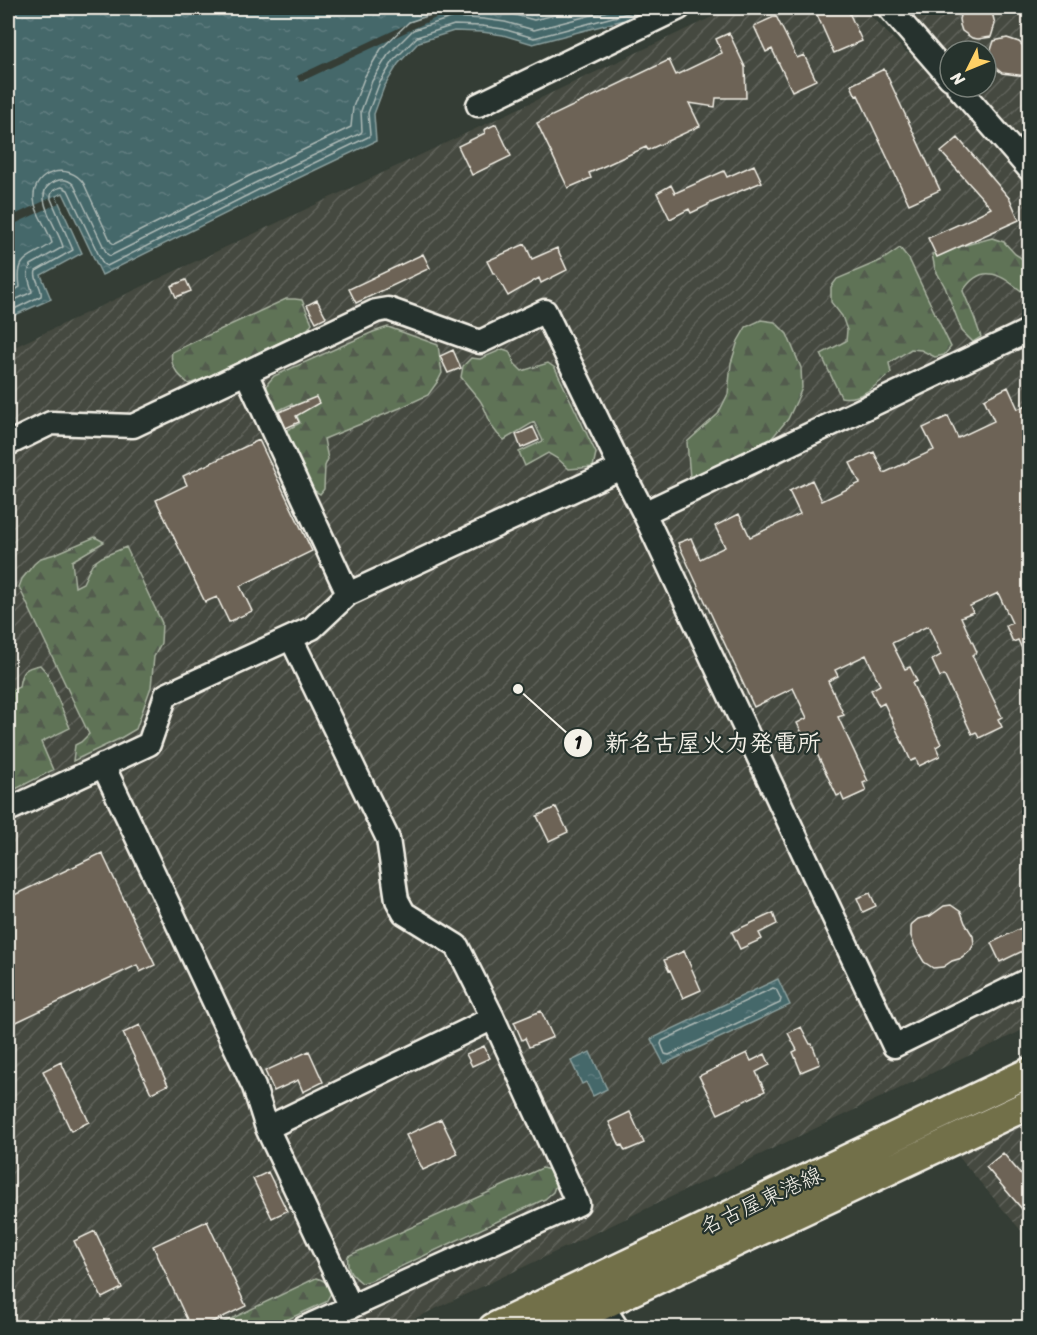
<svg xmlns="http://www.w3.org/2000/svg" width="1037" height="1335" viewBox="0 0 1037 1335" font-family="Sriracha,'Klee One',sans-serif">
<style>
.industrial{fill:url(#industrial-furrows)}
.forest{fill:url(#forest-firs);stroke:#a9b2a0;stroke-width:1.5}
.water{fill:url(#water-ripples);stroke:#8a9e9c;stroke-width:1.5}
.pier{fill:#343d35}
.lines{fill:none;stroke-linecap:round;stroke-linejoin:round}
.shore{stroke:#aebab6;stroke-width:1.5}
.building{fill:#6d6456;stroke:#f4f1e8;stroke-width:1.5}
.minor-casing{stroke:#f4f1e8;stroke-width:27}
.major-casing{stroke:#f4f1e8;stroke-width:33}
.minor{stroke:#26332d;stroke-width:22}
.major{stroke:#726f4a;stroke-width:28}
.labels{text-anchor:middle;stroke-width:4.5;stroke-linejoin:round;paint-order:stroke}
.street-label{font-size:22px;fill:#f4f1e8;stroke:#26332d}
.leader{fill:none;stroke:#f4f1e8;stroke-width:2}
.callout-dot{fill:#f4f1e8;stroke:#26332d;stroke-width:2}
.mark-label{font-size:18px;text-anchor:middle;font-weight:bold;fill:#111}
.callout-label{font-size:24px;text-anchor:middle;font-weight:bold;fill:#f4f1e8;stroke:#26332d;stroke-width:4.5;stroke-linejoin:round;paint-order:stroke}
</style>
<defs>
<pattern id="industrial-furrows" width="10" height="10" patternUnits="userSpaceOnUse" patternTransform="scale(1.5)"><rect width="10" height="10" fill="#45493f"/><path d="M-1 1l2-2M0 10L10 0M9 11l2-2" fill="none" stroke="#60645b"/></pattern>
<pattern id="forest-firs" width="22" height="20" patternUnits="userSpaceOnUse" patternTransform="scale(1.5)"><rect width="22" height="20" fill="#5e7357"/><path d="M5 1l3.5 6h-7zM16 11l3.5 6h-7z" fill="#525b4e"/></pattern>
<pattern id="water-ripples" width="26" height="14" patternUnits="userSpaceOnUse" patternTransform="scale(1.5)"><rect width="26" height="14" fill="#44676a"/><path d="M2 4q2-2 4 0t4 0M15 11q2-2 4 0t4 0" fill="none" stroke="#607d7f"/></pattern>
</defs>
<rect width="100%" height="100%" fill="#343d35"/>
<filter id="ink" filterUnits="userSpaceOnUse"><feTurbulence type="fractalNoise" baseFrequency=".0167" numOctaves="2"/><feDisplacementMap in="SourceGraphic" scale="12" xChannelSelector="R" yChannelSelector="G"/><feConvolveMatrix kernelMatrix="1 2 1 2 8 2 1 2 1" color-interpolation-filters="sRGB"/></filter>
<g filter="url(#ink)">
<!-- industrial -->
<path class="industrial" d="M731,8h132l43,44 14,5 109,128v842l-632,300h-389v-977z
M906,8h123v144l-55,-65h12v-36h-36v8z
M1029,1122v118l-71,-84z"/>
<!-- forest -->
<path class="forest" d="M992,238l12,4 11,12 14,9v34c-23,-18 -45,-39 -66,-6l11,26 7,20 -8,5 -11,-11 -17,-44 -10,-18 -3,-15z
M900,248l9,11 42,88 -7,8 -9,2 -14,-7 -10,-1 -22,14 2,10c-15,12 -30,28 -50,24l-20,-43 25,-13 1,-11 -5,-14 -11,-14v-15l6,-8 45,-19z
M286,299h9l7,1 10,23 -4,6 -105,50 -14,5c-10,-8 -20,-18 -17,-32z
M761,320l14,2 12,12 14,34 1,20 -6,14 -8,17 -17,20 -81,39 -3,-36 31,-28 10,-20 3,-31 7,-22 8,-14z
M388,327l50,18 4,28 -4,8 -10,14 -28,13 -76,31 4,20 -3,7 -1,23 -4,5 -9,-5 -26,-55 2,-4 13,-7 -8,-19 -15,7 -2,-2 -9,-20 2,-6 6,-7 99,-44z
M503,349l6,2 6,13 7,7 26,-8 7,5 41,85 -3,14 -24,2 -11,-10 -10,-6 -23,13 -6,-14 24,-11 -9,-19 -30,18c-17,-13 -14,-26 -25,-41 -6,-7 -12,-14 -18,-22l2,-11 8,-8 9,1z
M95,537l9,5 -32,19 3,26 8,-4 9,-19 10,-7 24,-10 36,76 -1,20 -7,14 -3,30 -15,42 -17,10 -46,22 2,-16 6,-3 8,-8 -70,-147 3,-8 12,-15 7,-6 14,-4z
M40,665l7,8 23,55 -29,14 12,28 -45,23v-101l11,-5c2,-16 5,-19 21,-22z
M542,1168l8,2 6,14 -3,8 -8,7 -175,82 -8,2c-10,-8 -16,-13 -14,-27z
M316,1278c9,2 13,6 15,15l-5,9 -55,25 -59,1z"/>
<!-- water -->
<path class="water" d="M8,8h648l-21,9 -102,27 -30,-9 -21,-3 -28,-1 -35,11 -21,22 -14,23 -10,27 2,27 -113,54 -161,80 -39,-82 -7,3 26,57 -41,22 10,24 -43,19z
M778,979l12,26 -126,59 -13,-25z
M590,1052l17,37 -14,7 -7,-14 -4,2 -11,-23z"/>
<!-- pier -->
<path class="pier" d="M441,8h16l-157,74 -3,-6z
M55,196l4,7 -51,24v-9z"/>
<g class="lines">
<!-- shore -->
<path class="shore" d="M8,294l12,-7c-5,-33 11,-28 32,-44 -4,-15 -17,-29 -18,-44 -2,-28 36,-38 50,-15l27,58 3,2 139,-70 98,-47 2,-20 12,-31 16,-27 28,-27 43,-14 33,2 23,3 26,7 49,-12
M8,303l24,-11c-1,-10 -8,-16 -1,-27l32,-18c-4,-18 -36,-56 -7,-66 8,-3 13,-1 18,4l33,69 3,2 147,-74 104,-49 1,-2 -1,-20 11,-30 16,-26 25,-25 41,-13 29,2 22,3 29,8 85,-22
M8,312l33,-16c2,-9 -8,-16 -5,-25l37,-21 -22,-51c-1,-8 5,-11 11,-12l6,3 35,74 4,2 153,-77 108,-52 2,-2 -2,-22 11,-29 15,-24 23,-23 37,-12 28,1 21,3 31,9 98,-26 10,-4
M773,988l3,1 5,10 -1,4 -111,52 -4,-1 -4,-10 1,-3z"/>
</g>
<!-- building -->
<path class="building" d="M814,8h33l15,33 -28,12z
M966,8h22l4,4 3,12 -4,13 -13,2 -6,-1 -10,-7 -2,-6 -1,-6 2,-6z
M776,16l21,42 7,-3 12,25 -24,11 -20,-42 -6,3 -12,-26z
M729,33l16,34 1,31h-30l-1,9 -26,-4 11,23 -52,24 -2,-3 -57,26 2,5 -23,10 -31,-65 132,-63 7,15 46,-22 -6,-14z
M1007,38l12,4 4,4 2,6 1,24 -24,-3 -10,-8 -2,-6v-6l4,-12z
M884,69l56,121 -31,14 -51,-109 -2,1 -5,-11z
M496,124l15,32 -39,19 -14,-29 27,-13 -1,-3z
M958,138l52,61 9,21 -82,37 -9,-19 47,-21v-1l16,-8 -50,-56z
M754,165l8,17 -54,22v1l-17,8 -2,-4 -19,10 -13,-26 14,-8 4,8 49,-22 3,6z
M525,244l7,15 25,-11 10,22 -26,13 -2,-5 -31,18 -13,-23h-2l-6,-12z
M423,254l7,14 -74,35 -7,-14z
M186,280l5,11 -15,6 -5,-11z
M317,300l9,17 -10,5 -9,-17z
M453,350l8,18 -13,5 -8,-17z
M1008,387l10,22 11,-5v174l-4,2 4,8v76l-11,-24 -5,2 -7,-16 6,-3 -14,-30 -28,13 3,6 -12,5 16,35 -5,3 30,62 -4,2 4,8 -23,11 -3,-6 -4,2 -28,-59 -4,2 -8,-17 9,-5 -13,-29 -36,17 13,26 5,-2 7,14 -5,2 29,61 -5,3 4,9 -21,10 -3,-7 -5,2 -27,-58 -5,3 -8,-16 9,-5 -14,-30 -31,15 3,6 -10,5 16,34 -6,2 30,64 -5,2 3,8 -22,10 -3,-7 -4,2 -28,-59 -4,2 -8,-16 10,-5 -14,-30 -39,19 -76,-164 13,-5 9,21 25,-12 -10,-21 24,-12 11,23 50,-23 -11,-23 23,-11 10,21 38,-18 -10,-20 24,-11 10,21 50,-23 -11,-22 25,-12 10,22 36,-17 -10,-22z
M316,397l3,6 -23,13 3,6 -13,6 -7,-16z
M533,427l6,13 -18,8 -5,-13z
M259,440l53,111 -72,35 12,25 -23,11 -12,-25 -12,5 -49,-102 31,-15 -4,-9z
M556,807l12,25 -19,9 -12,-25z
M102,853l53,112 -15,7 -3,-7 -129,61v-128z
M870,893l6,13 -13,6 -6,-14z
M951,905l10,7 4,11 8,13 1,8 -4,7 -8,7 -10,3 -9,6 -10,1 -9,-6 -9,-15 -4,-11v-9l1,-3 6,-5 12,-3 14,-10z
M773,913l4,11 -18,9 3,6 -22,10 -8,-17z
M1029,924v24l-29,14 -9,-19z
M684,951l17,39 -18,8 -13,-28 -1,1 -5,-11z
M541,1011l12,26 -24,10 -4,-9 -3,2 -8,-18z
M140,1025l28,60 -17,8 -28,-60z
M801,1027l9,17h2l8,20 -19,8 -8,-20 4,-2 -9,-17z
M484,1046l6,12 -18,8 -6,-12z
M309,1051l14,31 -20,10 -5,-12 -24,11 -9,-20z
M747,1053l4,8 14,-7 5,11 -14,7 9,19 -47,23 -19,-38z
M61,1062l28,60 -18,9 -28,-60z
M630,1112l14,31 -19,8 -3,-6 -2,1 -11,-24z
M441,1119l17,35 -35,16 -17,-35z
M1003,1153l26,31v33l-43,-50z
M268,1172l19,39 -15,7 -19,-39z
M207,1221l39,85 -46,22h-9l-38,-82z
M95,1231l27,57 -20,10 -28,-57z"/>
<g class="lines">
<defs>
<path id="minor" d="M889,8l61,70
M958,87l72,83
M478,105l201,-97
M246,373l102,221
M8,444l43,-21 82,3 243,-115 12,-2 92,33 65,-31 76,157 23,45 250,533 136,-67
M644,513l386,-183
M291,638l97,201 9,61 7,13 53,33 36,72 -226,110 84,179
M103,765l151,322 13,41
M8,810l141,-66 17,-49 146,-67 36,-34 273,-126
M601,1304l16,24
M304,1328l274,-124 -85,-186"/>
<path id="major" d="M493,1328l537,-256
M553,1328l477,-224"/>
</defs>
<!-- minor casing -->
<use href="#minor" class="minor-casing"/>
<!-- major casing -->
<use href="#major" class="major-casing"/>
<!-- minor -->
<use href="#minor" class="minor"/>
<!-- major -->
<use href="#major" class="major"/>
</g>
</g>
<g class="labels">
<!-- street labels -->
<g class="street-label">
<text transform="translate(761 1200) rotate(-25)" y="8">名古屋東港線</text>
</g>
</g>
<!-- callouts -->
<path class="leader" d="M518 689L578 743"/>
<g class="callout-dot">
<circle cx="518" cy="689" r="6"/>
<circle cx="578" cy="743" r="15"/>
</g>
<g class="mark-label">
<text x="578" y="749">1</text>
</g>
<g class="callout-label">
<text x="713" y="751">新名古屋火力発電所</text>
</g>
<!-- margin -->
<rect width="1037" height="1335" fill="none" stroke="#26332d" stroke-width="30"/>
<rect x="15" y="15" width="1007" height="1305" fill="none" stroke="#f4f1e8" stroke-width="2" filter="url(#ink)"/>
<!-- north arrow -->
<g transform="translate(968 69) rotate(227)"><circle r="28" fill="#26332d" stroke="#787f78" stroke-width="1.5"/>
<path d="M0-4.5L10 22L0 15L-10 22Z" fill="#ffd166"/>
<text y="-9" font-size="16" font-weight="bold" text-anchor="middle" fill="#f4f1e8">N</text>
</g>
</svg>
